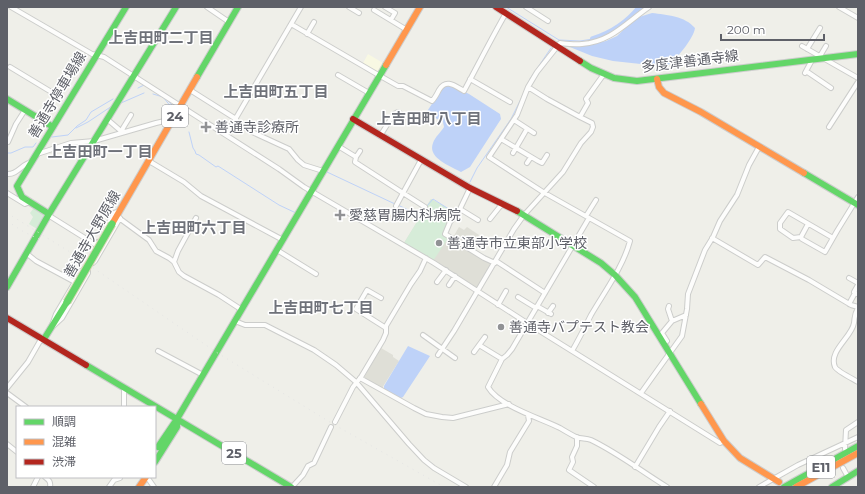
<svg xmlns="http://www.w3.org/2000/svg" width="865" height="494" viewBox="0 0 865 494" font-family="Montserrat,'Noto Sans JP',sans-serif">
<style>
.commercial{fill:#f8f8e3}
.education{fill:#dfdfd7}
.green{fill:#d6ecd8}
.water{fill:#bed2f8}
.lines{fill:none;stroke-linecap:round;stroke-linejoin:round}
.stream{stroke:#bed2f8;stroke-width:1}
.river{stroke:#bed2f8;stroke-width:6}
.street-casing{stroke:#cccdcb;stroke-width:6}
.fast-casing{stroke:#cdcdcd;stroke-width:8}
.slow-casing{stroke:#cdcdcd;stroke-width:8}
.jam-casing{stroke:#cdcdcd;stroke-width:8}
.street{stroke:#fdfdfc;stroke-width:4}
.fast{stroke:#63d668;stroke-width:6}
.slow{stroke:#ff974d;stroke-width:6}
.jam{stroke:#b3261e;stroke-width:6}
.rail{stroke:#e5e5e5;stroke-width:1;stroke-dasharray:1 5;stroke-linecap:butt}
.fast-bridge-casing{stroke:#d8d6b6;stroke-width:9;stroke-linecap:butt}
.fast-bridge{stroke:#63d668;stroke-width:7}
.poi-dot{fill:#919295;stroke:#fff;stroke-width:1.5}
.labels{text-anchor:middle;stroke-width:3;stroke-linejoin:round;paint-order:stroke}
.shield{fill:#fff;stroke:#8e9095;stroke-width:1}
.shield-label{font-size:13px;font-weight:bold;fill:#5e6068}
.street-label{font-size:14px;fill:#5e6068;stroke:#fff}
.poi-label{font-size:14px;fill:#5e6068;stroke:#fff;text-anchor:start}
.neighbourhood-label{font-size:15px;font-weight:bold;fill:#6f727a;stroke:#fff}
</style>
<rect width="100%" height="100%" fill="#efefe9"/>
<!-- commercial -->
<path class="commercial" d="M368,54l15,9 -5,9 -2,1 -14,-8z"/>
<!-- education -->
<path class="education" d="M431,199l24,13 -12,22 9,5 7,-12 5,3 3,-3 12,8 -8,16 22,13 -15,22 -3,2 -71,-45z
M381,348l12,7v2l6,4 -17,27 -17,-9v-3z"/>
<!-- green -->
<path class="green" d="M431,199l25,14 -13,21 6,3 -16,24 -29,-18z
M35,208l7,5 2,3 -7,13 -8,-5 4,-7 -3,-4 3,-4z"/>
<!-- water -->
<path class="water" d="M652,13c15,2 33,3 43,15 -1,10 -19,32 -28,38l-17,-1 -37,-4 -21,-5 -27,-11 15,1 26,-5 11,-5 19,-18z
M449,84l20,10 31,20 1,5 -31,48 -9,5c-10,-6 -34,-14 -28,-29 2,-6 8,-11 11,-16l-1,-5 -17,-9 17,-26z
M408,346l22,10 -27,41 -2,1 -17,-9v-3z"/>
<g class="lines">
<!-- stream -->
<path class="stream" d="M506,7l53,33 21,1 13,-2
M530,79l21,-31
M138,88l6,-3
M153,94l10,3 9,11
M166,99l7,7
M121,103l23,-10
M76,128l12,-6 24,-16
M189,132l4,16 2,3 1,3 3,1 17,12 2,-1 61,39 17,8
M52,137l16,-2 9,-9 9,-6 5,-8 22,-13
M7,153h4l14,-6h8l3,-4
M327,172l68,32
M470,182l7,-14 34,-49 11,-22
M398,205l20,10
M427,206l6,-7 22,14"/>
<!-- river -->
<path class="river" d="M593,39c19,-6 35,-17 47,-32"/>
<defs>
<path id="street" d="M11,7l81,47 12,3 175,112 25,18 130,76 93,60 193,120 4,-2
M207,7l22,15
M349,7l10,6
M385,7l10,6 -3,5
M526,7l22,14
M839,7l19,11
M374,10l33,20
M291,24l84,49 23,13h5l29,15c3,-3 5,-7 7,-11 7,-12 16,-4 25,1 14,-26 27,-52 42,-78
M307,34l7,-12
M802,46l56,32
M807,49l13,-21
M820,56l6,-10
M10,67l48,29
M806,71l25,17
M805,73l7,-13
M338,75l31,18
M470,79l40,23
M528,87l19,12 33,18
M190,90l46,29 1,3 13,9 39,18 9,11 6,5 19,6
M107,119l15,13 1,-4 8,-13
M514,120l20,13
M829,127l29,-45
M226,135l75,-128
M380,136l14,-22 4,-2 16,9
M501,139l37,22 4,2 5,-8
M8,142l8,-18 9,-14
M338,146l18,11 -1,5 3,2 45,29 18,-33
M513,153l14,-24
M37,154l34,-11 23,-2 62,-18 13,-3 3,1
M356,157l4,-6
M149,161l35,21 17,14 82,44
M527,163l4,-6
M7,174c11,1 15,-11 25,-12
M470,188l-11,23 -9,11 -5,12 39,24 11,5
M7,193l18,11 5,-2
M396,206l7,-13 22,14
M460,209l18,11
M48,215l48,30 2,-3
M586,216l10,-16
M119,218l30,22 7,11 13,7 5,4 5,10 5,4 35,19 23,15
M589,218l-77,131 -5,6 -5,4 -14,28c11,19 52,31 72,41 5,3 10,6 16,9 5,2 10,1 15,3 27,13 50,31 76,47
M490,219l12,-15
M104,231l10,-18 5,-2
M801,237l7,-13
M712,238l46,27 7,-8 44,23 42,25 7,2
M833,238l-45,-26 -8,11v6l13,9 8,-1 1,2 23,13 12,-21 21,-34
M277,250l39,24
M26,253l10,8 39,21
M91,261l2,2 2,-2 25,-43
M496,261l49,32
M174,262l4,-11 18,-33
M84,269l4,2v2l-26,45 -11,10 5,-14 26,-44z
M849,278l9,5
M437,282l9,-12
M449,285l6,-9
M857,294l-3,-2 4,-7
M518,297l18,11
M381,298l-14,-8 -11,19 30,19
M849,304l6,-11
M498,305l8,-14
M537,306l14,8
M669,306l-1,3 4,12
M858,308c-4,7 -3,8 -4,15 -2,14 -26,28 -19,44 2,4 18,12 23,15
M548,313l5,-7
M235,321l10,4h20l49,25 22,15 20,17 53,62 15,16 10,8 32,19
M423,335l32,23
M663,343l4,-2 -5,-8 10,-12 14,-6
M479,345l23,14
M158,351l45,24
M572,351c7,-12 13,-24 19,-36 14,-24 32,-48 39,-74l-87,-49 -54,-35 28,-42 11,-28 9,-15 23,-29c8,1 15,2 22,1 29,-2 45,-22 67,-37
M474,352l11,-15
M438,355l16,-24 60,-102 10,-14 39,-43 18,-29 10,-11 2,-5 -1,-4 -12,-6 8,-14 -2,-4 18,-25
M360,378l54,30 12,6 16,3 11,1 56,-14
M7,388l21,-26 12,-21 3,-2
M7,393l19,14
M641,393l41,-57 5,-27 1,-15 17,-44 8,-13 7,-16 17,-26 12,-30 10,-18
M124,407v-17h3
M335,422l18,-35 8,-10 22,-37 3,-7v-7l25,-42 9,-13 6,-13
M577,437v9l-5,11 1,5 -4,8 25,17
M7,444l10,8
M845,449l1,-19 12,-8
M635,467l24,-40 11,-16
M843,468l5,9
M45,477c4,3 6,5 5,10
M147,477l7,10
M33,487l5,-10
M109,487l5,-7 6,-2
M292,487l11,-12 5,-9 6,-3 17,-36
M494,487l13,-22 3,-13 19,-31 -1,-6
M759,487l39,-22 60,-28"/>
<path id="fast" d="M580,61l11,7 23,10 23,3 221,-27
M197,77l41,-70
M7,99l46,28
M804,173l54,32
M517,211l84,52 14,12 20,22 66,107
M49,214l-27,-17 -5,-11 109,-179
M7,287l42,-73 127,-207
M44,339l23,-37
M86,365l205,122
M177,419l209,-354
M158,447l19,-28
M155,462l22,-35v-8
M784,487l74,-41
M832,487l26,-16"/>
<path id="slow" d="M386,65l34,-58
M657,79l2,8 5,6 37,19 103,61
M112,224l85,-147
M701,404l23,37 16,17 39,24
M139,487l7,-10
M796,487l62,-34"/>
<path id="jam" d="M496,7l84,54
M353,119l117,69 47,23
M7,318l79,47"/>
</defs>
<!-- street casing -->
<use href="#street" class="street-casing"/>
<!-- fast casing -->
<use href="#fast" class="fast-casing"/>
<!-- slow casing -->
<use href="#slow" class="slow-casing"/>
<!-- jam casing -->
<use href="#jam" class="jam-casing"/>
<!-- street -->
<use href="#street" class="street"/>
<!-- fast -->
<use href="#fast" class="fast"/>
<!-- slow -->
<use href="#slow" class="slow"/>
<!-- jam -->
<use href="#jam" class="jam"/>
<!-- rail -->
<path class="rail" d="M7,213l63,39 146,100 117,72 111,63
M7,221l17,11 15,7"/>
<defs>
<path id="fast-bridge" d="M67,302l45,-78"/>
</defs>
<!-- fast-bridge casing -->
<use href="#fast-bridge" class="fast-bridge-casing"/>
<!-- fast-bridge -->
<use href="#fast-bridge" class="fast-bridge"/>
</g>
<!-- markers -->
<g class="poi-dot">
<path d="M204 121h4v4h4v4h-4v4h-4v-4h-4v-4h4z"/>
<path d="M338 209h4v4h4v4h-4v4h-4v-4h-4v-4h4z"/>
<circle cx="439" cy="243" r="4"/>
<circle cx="501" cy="327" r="4"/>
</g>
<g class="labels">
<!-- shield labels -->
<g class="shield">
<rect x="162" y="105" width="26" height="22" rx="3"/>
<rect x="222" y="442" width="24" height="22" rx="3"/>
<rect x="807" y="456" width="28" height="22" rx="3"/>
</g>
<g class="shield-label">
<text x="175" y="121">24</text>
<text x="234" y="458">25</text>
<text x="821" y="472">E11</text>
</g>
<!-- street labels -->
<g class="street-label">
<text transform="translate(690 61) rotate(-7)" y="5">多度津善通寺線</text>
<text transform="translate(57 95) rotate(-59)" y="5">善通寺停車場線</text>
<text transform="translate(92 234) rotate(-60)" y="5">善通寺大野原線</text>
</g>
<!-- poi labels -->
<g class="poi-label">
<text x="215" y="132">善通寺診療所</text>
<text x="349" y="220">愛慈胃腸内科病院</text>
<text x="447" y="248">善通寺市立東部小学校</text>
<text x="509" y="332">善通寺バプテスト教会</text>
</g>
<!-- neighbourhood labels -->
<g class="neighbourhood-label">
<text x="161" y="43">上吉田町二丁目</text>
<text x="276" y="97">上吉田町五丁目</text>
<text x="429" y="124">上吉田町八丁目</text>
<text x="100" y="157">上吉田町一丁目</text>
<text x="194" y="233">上吉田町六丁目</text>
<text x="321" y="313">上吉田町七丁目</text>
</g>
</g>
<!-- border -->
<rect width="865" height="494" fill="none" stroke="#5e6068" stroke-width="16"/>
<!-- legend -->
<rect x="16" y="406" width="140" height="72" fill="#ffffff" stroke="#bfbfc3"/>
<rect x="24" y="419" width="20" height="6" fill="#63d668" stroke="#bfbfc3"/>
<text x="52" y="426" font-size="12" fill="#5e6068">順調</text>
<rect x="24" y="439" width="20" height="6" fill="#ff974d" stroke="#bfbfc3"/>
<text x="52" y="446" font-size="12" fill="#5e6068">混雑</text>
<rect x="24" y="459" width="20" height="6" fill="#b3261e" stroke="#bfbfc3"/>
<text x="52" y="466" font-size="12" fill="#5e6068">渋滞</text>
<!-- scale -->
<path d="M721 34v6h103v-6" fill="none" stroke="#5e6068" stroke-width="2"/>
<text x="727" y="34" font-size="12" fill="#5e6068" stroke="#ffffff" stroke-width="3" paint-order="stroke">200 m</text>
</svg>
